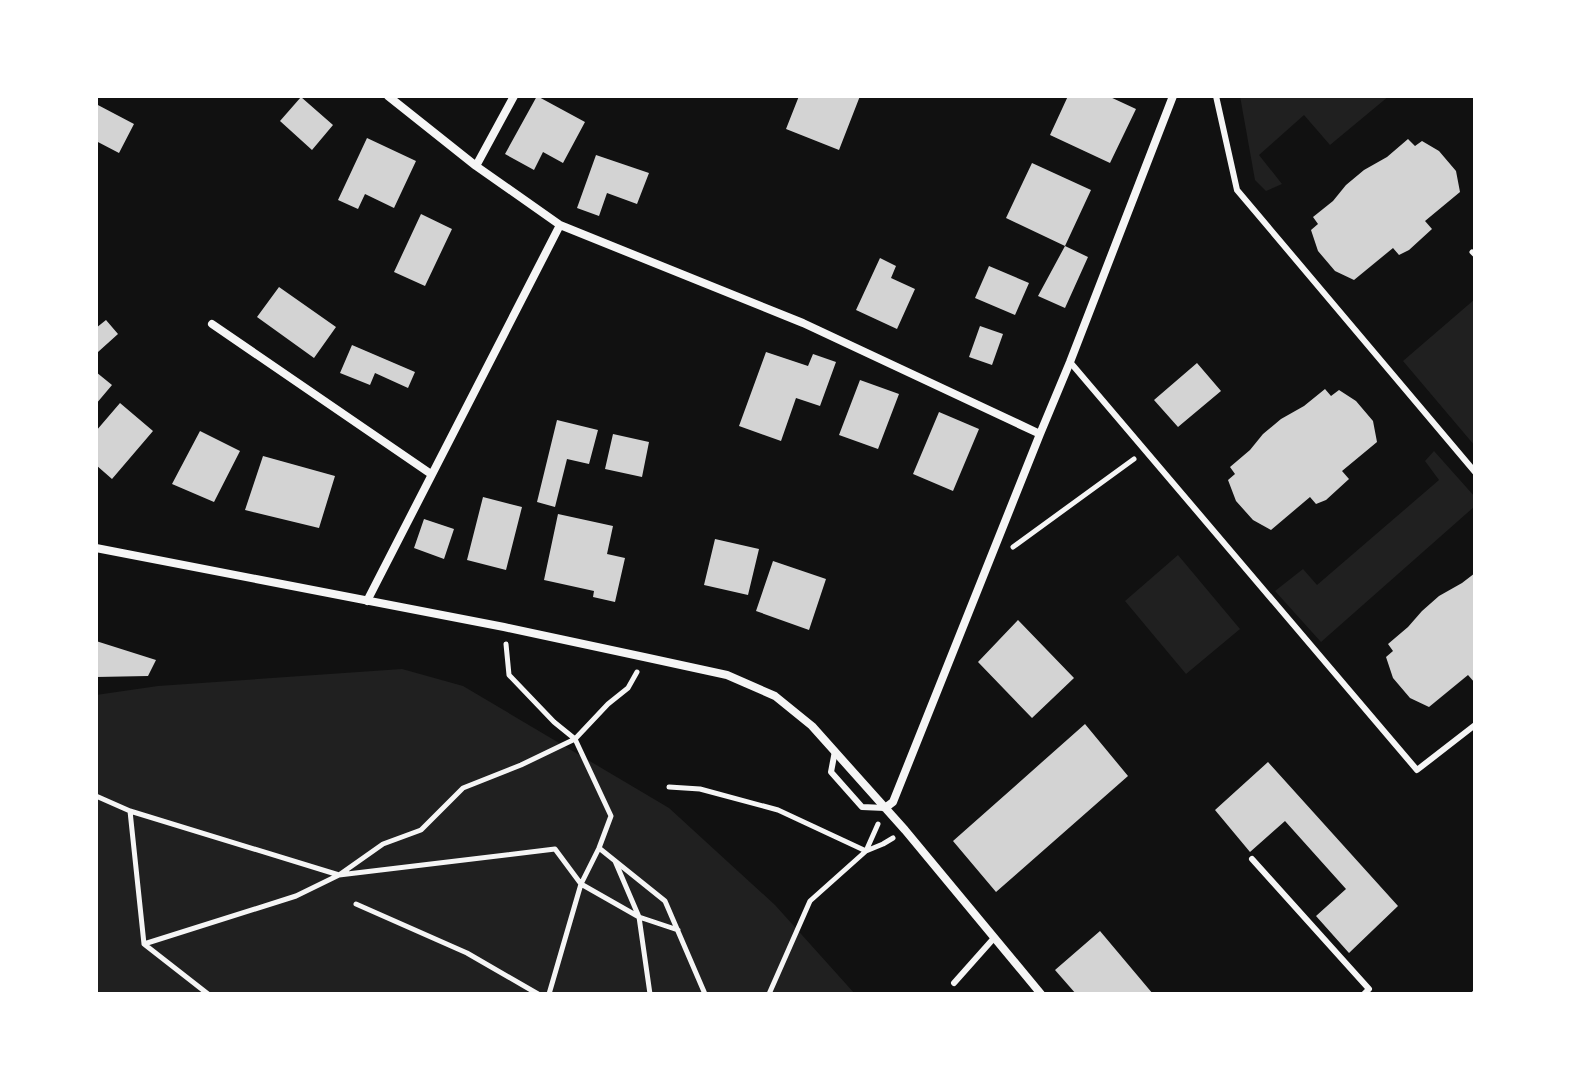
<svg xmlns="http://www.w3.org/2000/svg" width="1571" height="1090" viewBox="0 0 1571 1090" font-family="'Nunito Sans',sans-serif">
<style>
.green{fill:#202020}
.building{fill:#d3d3d3}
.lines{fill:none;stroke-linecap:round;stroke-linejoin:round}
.path{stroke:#f5f5f5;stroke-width:5}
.service{stroke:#f5f5f5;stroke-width:6}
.minor{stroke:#f5f5f5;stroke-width:8}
</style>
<rect width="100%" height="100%" fill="#111"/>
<!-- green -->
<path class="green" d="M1240,96h149l-59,49 -26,-30 -45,40 23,29 -16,7 -11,-11z
M1475,299v147l-72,-85z
M1434,451l41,46v9l-154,136 -46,-51 28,-22 14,16 122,-105 -14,-19z
M1178,555l62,74 -54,45 -61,-73z
M402,669l61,17 206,122 106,97 80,89h-759v-299l62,-9z"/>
<!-- building -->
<path class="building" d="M537,96l48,26 -22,41 -20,-11 -9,18 -29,-16z
M799,96h61l-21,54 -53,-21z
M1068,96h40l28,13 -26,54 -60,-28z
M301,97l32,28 -21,25 -32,-29z
M96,104l38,20 -15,29 -23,-12z
M367,138l49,23 -22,47 -29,-14 -7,15 -20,-9z
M1408,139l7,7 7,-5 17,10 17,20 4,21 -35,29 7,8 -23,21 -10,5 -6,-7 -39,32 -19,-9 -17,-20 -7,-21 7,-6 -5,-7 20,-16 13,-16 18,-15 23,-13z
M596,155l53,18 -12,31 -30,-11 -8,23 -22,-8z
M1032,163l59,27 -26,56 23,11 -23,51 -27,-12 27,-50 -59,-28z
M421,214l31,15 -27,57 -31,-14z
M880,258l16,8 -5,12 24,11 -18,40 -41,-19z
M989,266l40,17 -14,32 -40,-17z
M279,287l57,40 -22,31 -57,-41z
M106,320l12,14 -20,18 -2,-2v-22z
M980,326l23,8 -11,31 -23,-8z
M352,345l63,27 -7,16 -33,-15 -5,12 -30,-12z
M766,352l42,14 5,-12 23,8 -16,44 -24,-8 -15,43 -42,-15z
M1197,363l24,28 -43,36 -24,-27z
M96,372l16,13 -16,19z
M860,380l39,14 -21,55 -39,-14z
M1325,389l6,7 8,-6 17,11 17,20 4,21 -35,29 7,8 -23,21 -10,4 -6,-7 -39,33 -18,-10 -17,-19 -8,-21 7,-6 -5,-7 20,-17 13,-16 18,-15 23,-13z
M120,403l33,28 -41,48 -16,-14v-34z
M939,412l40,17 -26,62 -40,-17z
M557,420l41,10 -9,34 -22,-5 -12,48 -18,-5z
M200,431l40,20 -26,51 -42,-18z
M613,434l36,8 -7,35 -37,-8z
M263,456l72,20 -16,52 -74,-18z
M483,497l39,10 -16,63 -39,-10z
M558,514l55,12 -6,28 18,4 -10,44 -22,-5 1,-6 -50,-11z
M424,519l30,10 -10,30 -30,-11z
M715,539l44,10 -11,46 -44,-10z
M773,561l53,18 -17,51 -53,-19z
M1475,573v110l-7,-8 -39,32 -19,-9 -17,-20 -7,-21 7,-6 -5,-7 20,-17 14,-16 17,-15 23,-13z
M1018,620l56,58 -42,40 -54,-56z
M96,641l60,19 -8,16 -52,1z
M1085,724l43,52 -132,116 -43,-51z
M1268,762l130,144 -49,47 -33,-37 30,-27 -61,-68 -35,31 -35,-42z
M1100,931l53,63h-77l-21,-24z"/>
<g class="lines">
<!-- path -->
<path class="path" d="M1472,252l3,3
M1013,547l121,-88
M506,644l3,31 45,47 21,17 36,77 -12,32 -18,36 -32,110
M669,787l31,2 78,21 88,41 17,-7 10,-6
M96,796l34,15 14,133 64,50
M130,811l209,64 216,-26 26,35 58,33 39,13
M599,848l66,53 40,93
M615,861l24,56 11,77
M356,904l111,49 71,41
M144,944l152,-48 43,-21 44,-31 38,-14 42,-42 58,-23 54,-26 33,-35 20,-16 9,-16
M769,994l41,-93 56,-50 12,-27"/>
<!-- service -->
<path class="service" d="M1216,96l21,94 238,282
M1070,362l347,408 58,-45
M835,751l-4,21 31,35 23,1
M1252,859l117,130 -5,5
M954,983l40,-45
M1474,994l1,-1"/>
<!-- minor -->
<path class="minor" d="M388,96l88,70 84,59 243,98 237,111
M476,166l38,-70
M212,324l219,150
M96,548l408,79 140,30 83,18 48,21 37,30 93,104 136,164
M367,601l193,-376
M885,808l8,-6 147,-368 30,-72 103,-266"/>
</g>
<!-- border -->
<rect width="1571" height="1090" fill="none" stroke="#ffffff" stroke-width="196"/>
</svg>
